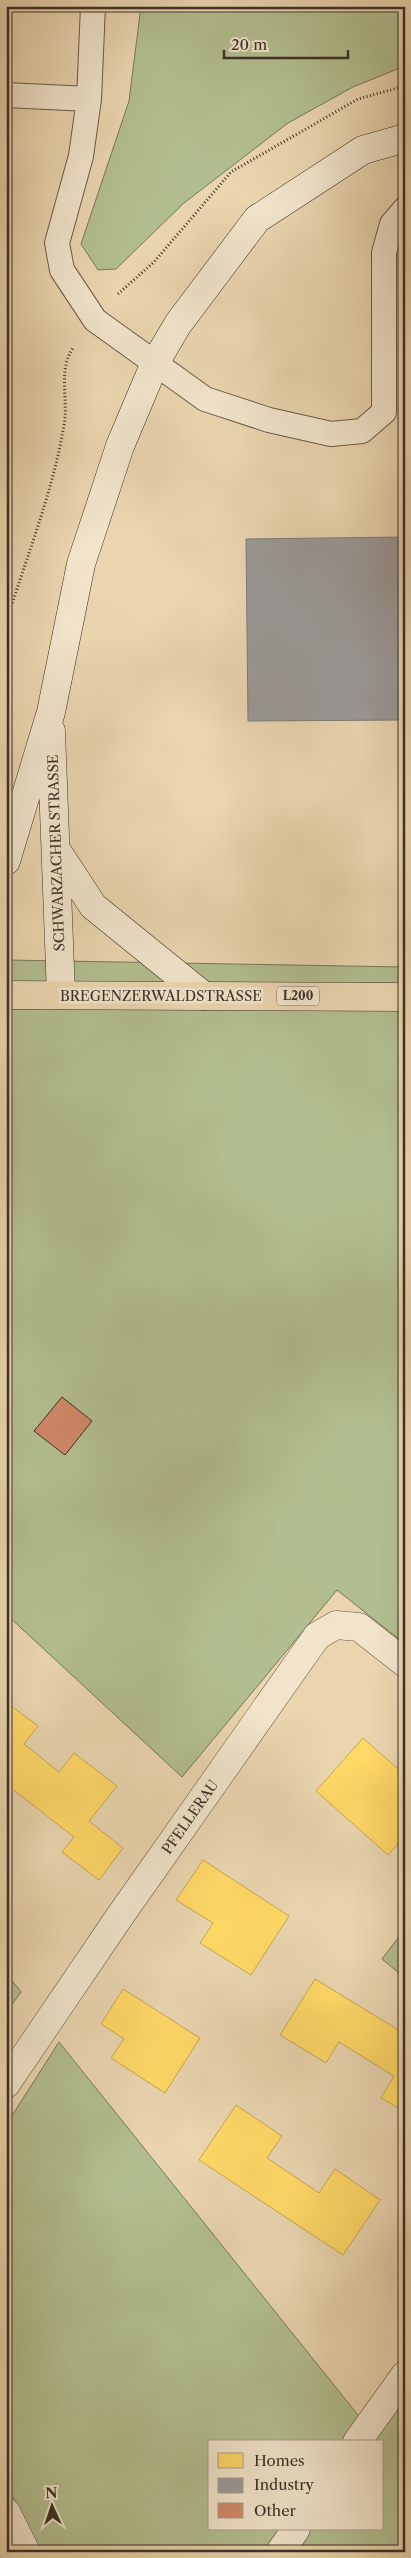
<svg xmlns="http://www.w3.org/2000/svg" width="411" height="2558" viewBox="0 0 411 2558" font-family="'Libre Caslon Text',serif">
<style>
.green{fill:#b2be8f;stroke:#77775c;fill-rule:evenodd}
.homes{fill:#ffd966;stroke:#c4a654}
.industry{fill:#999;stroke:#7d7a77}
.building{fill:#d18868;stroke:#3c3029}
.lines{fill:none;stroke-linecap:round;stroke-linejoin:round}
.lane-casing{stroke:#68594a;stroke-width:26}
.street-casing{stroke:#68594a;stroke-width:29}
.secondary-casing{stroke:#3c3029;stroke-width:29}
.primary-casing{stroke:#3c3029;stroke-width:29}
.path{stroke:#3c3029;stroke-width:3;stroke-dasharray:1 2.5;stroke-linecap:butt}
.lane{stroke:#f1e4cb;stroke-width:24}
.street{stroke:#f1e4cb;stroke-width:28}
.secondary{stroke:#f1e4cb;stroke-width:28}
.primary{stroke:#ead5af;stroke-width:28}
.labels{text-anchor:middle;stroke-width:5;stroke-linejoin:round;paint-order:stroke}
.shield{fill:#f1e4cb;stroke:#72665a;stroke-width:1}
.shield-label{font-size:12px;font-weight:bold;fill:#3c3029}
.street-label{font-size:14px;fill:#3c3029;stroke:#f1e4cb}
</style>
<rect width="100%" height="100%" fill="#ead5af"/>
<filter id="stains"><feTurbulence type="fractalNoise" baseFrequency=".004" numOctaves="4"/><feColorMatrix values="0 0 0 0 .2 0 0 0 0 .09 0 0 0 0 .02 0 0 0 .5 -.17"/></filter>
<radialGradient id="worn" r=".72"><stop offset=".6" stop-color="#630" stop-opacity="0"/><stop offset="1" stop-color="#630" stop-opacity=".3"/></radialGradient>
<!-- green -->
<path class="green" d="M141,6h264v60l-52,21 -65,36 -104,80 -68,66 -18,1 -17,-26 48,-143z
M6,960l399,7v677l-68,-54 -155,187 -176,-163z
M405,1929v49l-23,-19z
M6,1973l15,19 -15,21z
M59,2042l315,393 31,-42v159h-364l-35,-68v-359zM210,2442h172v87h-172z"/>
<!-- homes -->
<path class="homes" d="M6,1702l32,24 -14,18 35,28 15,-19 43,33 -28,35 34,27 -24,32 -37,-28 12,-15 -68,-53z
M363,1738l42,37v61l-17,19 -72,-64z
M203,1860l86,56 -38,59 -51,-32 13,-20 -37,-23z
M315,1979l90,55v78l-24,-14 13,-22 -55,-34 -13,21 -46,-28z
M123,1989l77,49 -35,55 -54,-35 13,-19 -23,-15z
M236,2105l46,31 -15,22 52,35 16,-24 45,31 -37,55 -144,-95z"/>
<!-- industry -->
<path class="industry" d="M405,537v183l-157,1 -2,-182z"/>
<!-- building -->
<path class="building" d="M62,1397l30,24 -27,34 -31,-24z"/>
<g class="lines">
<defs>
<path id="lane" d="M6,95l83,4 4,-93
M89,99l-8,57 -24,87 5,27 33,50 110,79 64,21 62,14 31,-3 22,-19v-159l8,-29 13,-15"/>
<path id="street" d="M6,2084l114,-168 197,-280 19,-11 23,2 46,36
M6,2512l20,40"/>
<path id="secondary" d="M51,731l10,264
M57,851l36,55 111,90
M6,861l45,-149 30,-148 39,-118 35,-83 23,-39 79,-105 106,-69 42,-12
M357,2442l48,-67
M280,2552l16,-23"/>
<path id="primary" d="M6,995l399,2"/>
</defs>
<!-- lane casing -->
<use href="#lane" class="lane-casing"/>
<!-- street casing -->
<use href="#street" class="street-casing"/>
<!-- secondary casing -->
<use href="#secondary" class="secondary-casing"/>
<!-- primary casing -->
<use href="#primary" class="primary-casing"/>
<!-- path -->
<path class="path" d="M118,294l36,-32 77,-90 127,-73 47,-13
M6,623c20,-65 47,-131 58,-198 5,-24 -7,-57 10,-78"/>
<!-- lane -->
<use href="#lane" class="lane"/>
<!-- street -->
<use href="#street" class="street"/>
<!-- secondary -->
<use href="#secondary" class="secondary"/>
<!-- primary -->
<use href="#primary" class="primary"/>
</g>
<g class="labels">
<!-- shield labels -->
<rect class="shield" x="277" y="986.5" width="42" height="19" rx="4"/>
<g class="shield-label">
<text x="298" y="1000">L200</text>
</g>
<!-- street labels -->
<g class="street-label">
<text transform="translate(56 853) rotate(-92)" y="5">SCHWARZACHER STRASSE</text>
<text x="161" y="1001">BREGENZERWALDSTRASSE</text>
<text transform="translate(190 1817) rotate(-55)" y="5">PFELLERAU</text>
</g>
</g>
<!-- margin -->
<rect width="411" height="2558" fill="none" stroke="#ead5af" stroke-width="25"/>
<rect x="8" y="8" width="396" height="2543" fill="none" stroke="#3c3029" stroke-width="2.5"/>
<rect x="12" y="12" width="386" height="2533" fill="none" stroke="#3c3029"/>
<!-- legend -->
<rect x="208" y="2440" width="175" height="90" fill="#f1e4cb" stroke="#a99c8a"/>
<rect x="218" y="2453" width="25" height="15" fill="#ffd966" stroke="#a99c8a"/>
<text x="254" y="2466" font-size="15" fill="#3c3029">Homes</text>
<rect x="218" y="2478" width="25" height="15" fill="#999999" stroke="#a99c8a"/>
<text x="254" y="2490" font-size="15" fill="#3c3029">Industry</text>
<rect x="218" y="2503" width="25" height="15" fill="#d18868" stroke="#a99c8a"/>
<text x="254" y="2516" font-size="15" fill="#3c3029">Other</text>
<!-- north arrow -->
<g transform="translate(52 2506) rotate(357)" stroke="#f1e4cb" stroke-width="4" paint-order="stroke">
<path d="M0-4L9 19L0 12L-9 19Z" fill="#3c3029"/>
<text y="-8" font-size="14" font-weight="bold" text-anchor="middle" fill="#3c3029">N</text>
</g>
<!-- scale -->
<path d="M224 50v8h124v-8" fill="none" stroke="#3c3029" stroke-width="2.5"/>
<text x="231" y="50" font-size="15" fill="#3c3029" stroke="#f1e4cb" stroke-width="4" paint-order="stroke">20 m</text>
<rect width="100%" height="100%" filter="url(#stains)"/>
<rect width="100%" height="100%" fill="url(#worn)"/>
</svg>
